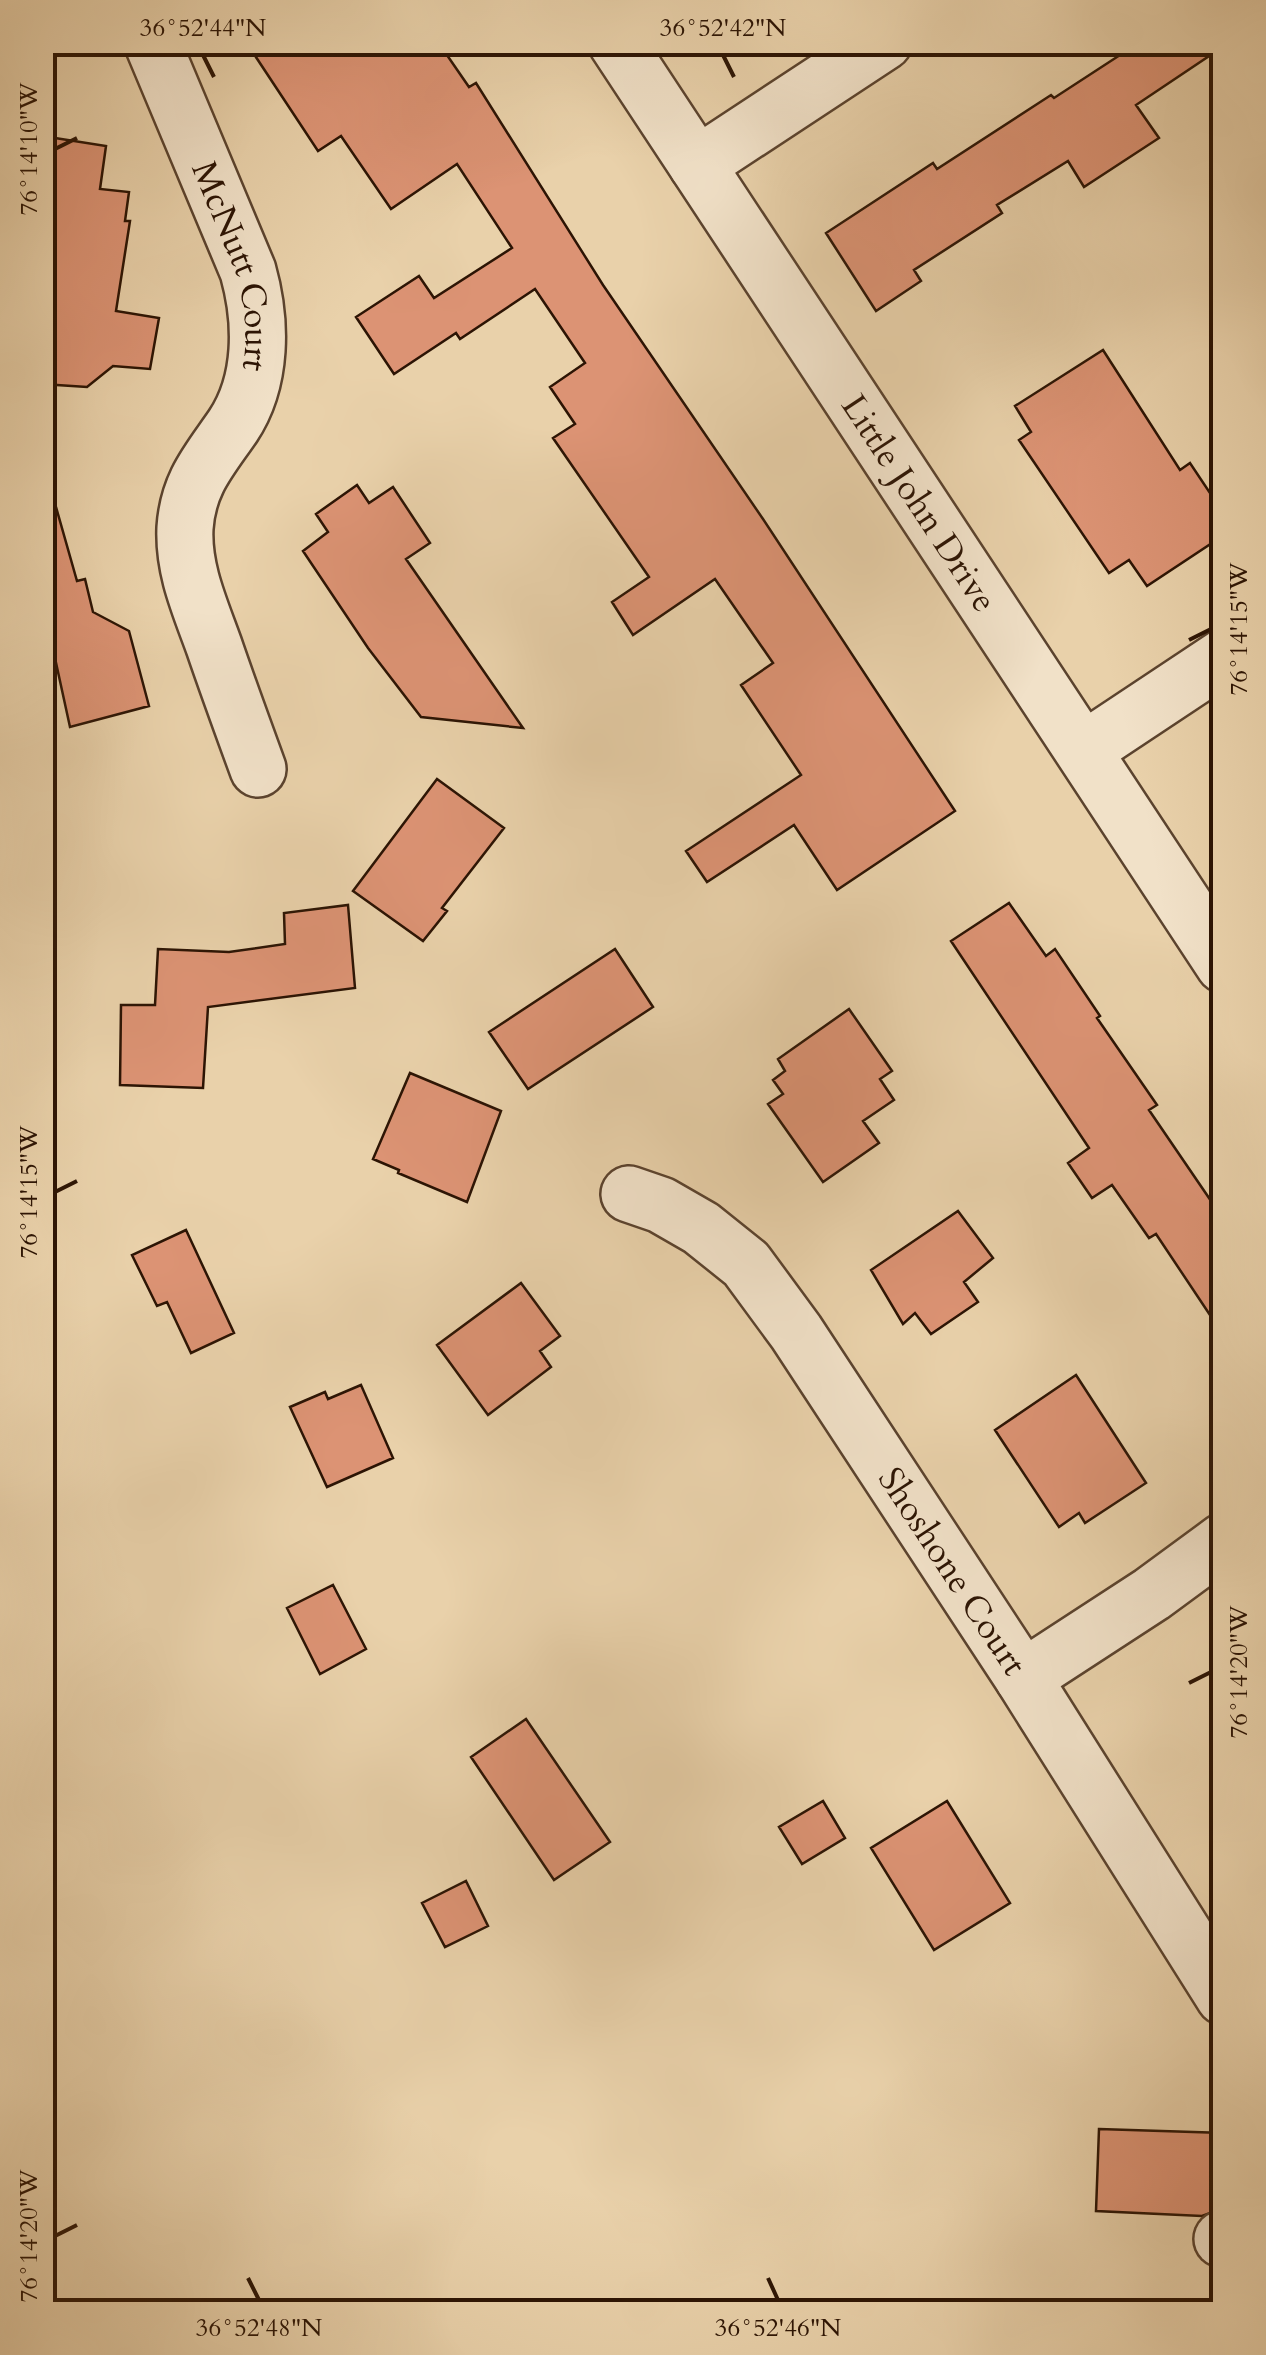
<svg xmlns="http://www.w3.org/2000/svg" width="1266" height="2355" viewBox="0 0 1266 2355" font-family="Cardo,serif">
<style>
.building{fill:#dc9374;stroke:#2c1404;stroke-width:2.5}
.lines{fill:none;stroke-linecap:round;stroke-linejoin:round}
.street-casing{stroke:#5b432e;stroke-width:60}
.street{stroke:#f1e1c8;stroke-width:55}
.ticks{fill:none;stroke:#2c1404;stroke-width:4}
.labels{text-anchor:middle;stroke-width:8;stroke-linejoin:round;paint-order:stroke}
.street-label{font-size:35px;fill:#2c1404;stroke:#f1e1c8}
.neatline{fill:none;stroke:#2c1404;stroke-width:4}
.ticks-label{font-size:25px;text-anchor:middle;fill:#2c1404}
</style>
<rect width="100%" height="100%" fill="#e9d1aa"/>
<filter id="stains"><feTurbulence type="fractalNoise" baseFrequency=".002" numOctaves="4"/><feColorMatrix values="0 0 0 0 .2 0 0 0 0 .09 0 0 0 0 .02 0 0 0 .5 -.17"/></filter>
<radialGradient id="worn" r=".72"><stop offset=".6" stop-color="#630" stop-opacity="0"/><stop offset="1" stop-color="#630" stop-opacity=".3"/></radialGradient>
<!-- building -->
<path class="building" d="M246,42h192l31,45 7,-4 127,202 160,234 192,292 -118,79 -43,-65 -87,57 -21,-31 115,-76 -60,-90 32,-22 -58,-84 -82,56 -21,-33 37,-25 -96,-139 22,-14 -25,-37 35,-24 -50,-74 -75,50 -4,-6 -62,41 -38,-57 63,-41 15,22 78,-50 -55,-84 -66,45 -50,-73 -23,15z
M1140,42h84v4l-88,59 23,33 -75,49 -16,-26 -71,44 5,8 -88,57 7,11 -45,30 -50,-78 107,-70 4,6 114,-74 3,3z
M55,138l51,8 -6,43 29,3 -4,29h5l-14,90 43,7 -9,51 -37,-3 -26,21 -45,-3v-159z
M1103,350l77,120 10,-7 34,51v21l-77,51 -18,-26 -20,13 -90,-133 12,-8 -16,-26z
M357,485l12,18 24,-16 37,56 -24,16 117,169 -102,-11 -53,-69 -65,-97 25,-19 -12,-18z
M54,500l23,81 8,-2 8,33 36,19 20,75 -79,21 -22,-101h-6v-124z
M437,779l67,49 -62,80 5,3 -24,30 -70,-50z
M1009,903l37,53 9,-7 45,67 -3,2 60,87 -8,5 75,110v116l-68,-102 -7,4 -37,-53 -20,13 -24,-35 21,-15 -138,-207z
M348,905l7,83 -147,19 -5,81 -83,-3 1,-80h34l3,-56 71,3 56,-8 -1,-31z
M615,949l38,58 -125,82 -39,-57z
M849,1009l43,62 -12,8 14,21 -31,21 16,22 -56,39 -55,-78 15,-10 -10,-14 12,-9 -7,-12z
M410,1073l91,38 -34,91 -69,-29 1,-3 -26,-11z
M958,1211l35,47 -29,24 14,20 -47,32 -16,-21 -12,11 -32,-54z
M186,1230l48,103 -43,20 -24,-51 -10,4 -25,-51z
M521,1283l39,53 -20,15 11,16 -63,48 -51,-70z
M1076,1375l70,108 -61,40 -6,-10 -20,14 -64,-97z
M361,1385l32,73 -66,29 -37,-80 35,-15 3,7z
M333,1585l33,64 -46,25 -33,-66z
M526,1719l84,123 -56,38 -83,-123z
M823,1801l22,37 -43,26 -23,-37z
M947,1801l63,102 -76,47 -63,-102z
M466,1881l22,45 -43,21 -23,-44z
M1099,2129l125,4v75l-22,8 -106,-5z"/>
<g class="lines">
<defs>
<g id="street">
<path id="s1" d="M152,42l96,229c14,50 15,110 -15,155 -24,35 -45,57 -48,102 -2,42 15,79 29,118 14,41 29,82 44,123"/>
<path id="s2" d="M616,42l608,923"/>
<path d="M697,165l187,-123"/>
<path d="M1084,750l140,-93"/>
<path id="s3" d="M629,1194l32,11 40,23 45,36 50,68 227,346 201,319"/>
<path d="M1023,1678l129,-84 72,-53"/>
<path d="M1222,2239h2"/>
</g>
</defs>
<!-- street casing -->
<use href="#street" class="street-casing"/>
<!-- street -->
<use href="#street" class="street"/>
</g>
<!-- ticks -->
<path class="ticks" d="M203,55l11,22M723,55l11,22M55,149l22,-11M1189,640l22,-11M55,1192l22,-11M1189,1683l22,-11M55,2236l22,-11M248,2278l11,22M768,2278l10,22"/>
<g class="labels">
<!-- street labels -->
<g class="street-label">
<text dy="12" stroke="none"><textPath href="#s1" startOffset="240">McNutt Court</textPath></text>
<text dy="12" stroke="none"><textPath href="#s2" startOffset="552">Little John Drive</textPath></text>
<text dy="12" stroke="none"><textPath href="#s3" startOffset="508">Shoshone Court</textPath></text>
</g>
</g>
<!-- margin -->
<rect width="1266" height="2355" fill="none" stroke="#e9d1aa" stroke-width="110"/>
<rect x="55" y="55" width="1156" height="2245" class="neatline"/>
<g class="ticks-label">
<text x="203" y="36">36°52'44"N</text>
<text x="723" y="36">36°52'42"N</text>
<text transform="translate(28 149) rotate(-90)" y="9">76°14'10"W</text>
<text transform="translate(1238 629) rotate(-90)" y="9">76°14'15"W</text>
<text transform="translate(28 1192) rotate(-90)" y="9">76°14'15"W</text>
<text transform="translate(1238 1672) rotate(-90)" y="9">76°14'20"W</text>
<text transform="translate(28 2236) rotate(-90)" y="9">76°14'20"W</text>
<text x="259" y="2336">36°52'48"N</text>
<text x="778" y="2336">36°52'46"N</text>
</g>
<rect width="100%" height="100%" filter="url(#stains)"/>
<rect width="100%" height="100%" fill="url(#worn)"/>
</svg>
